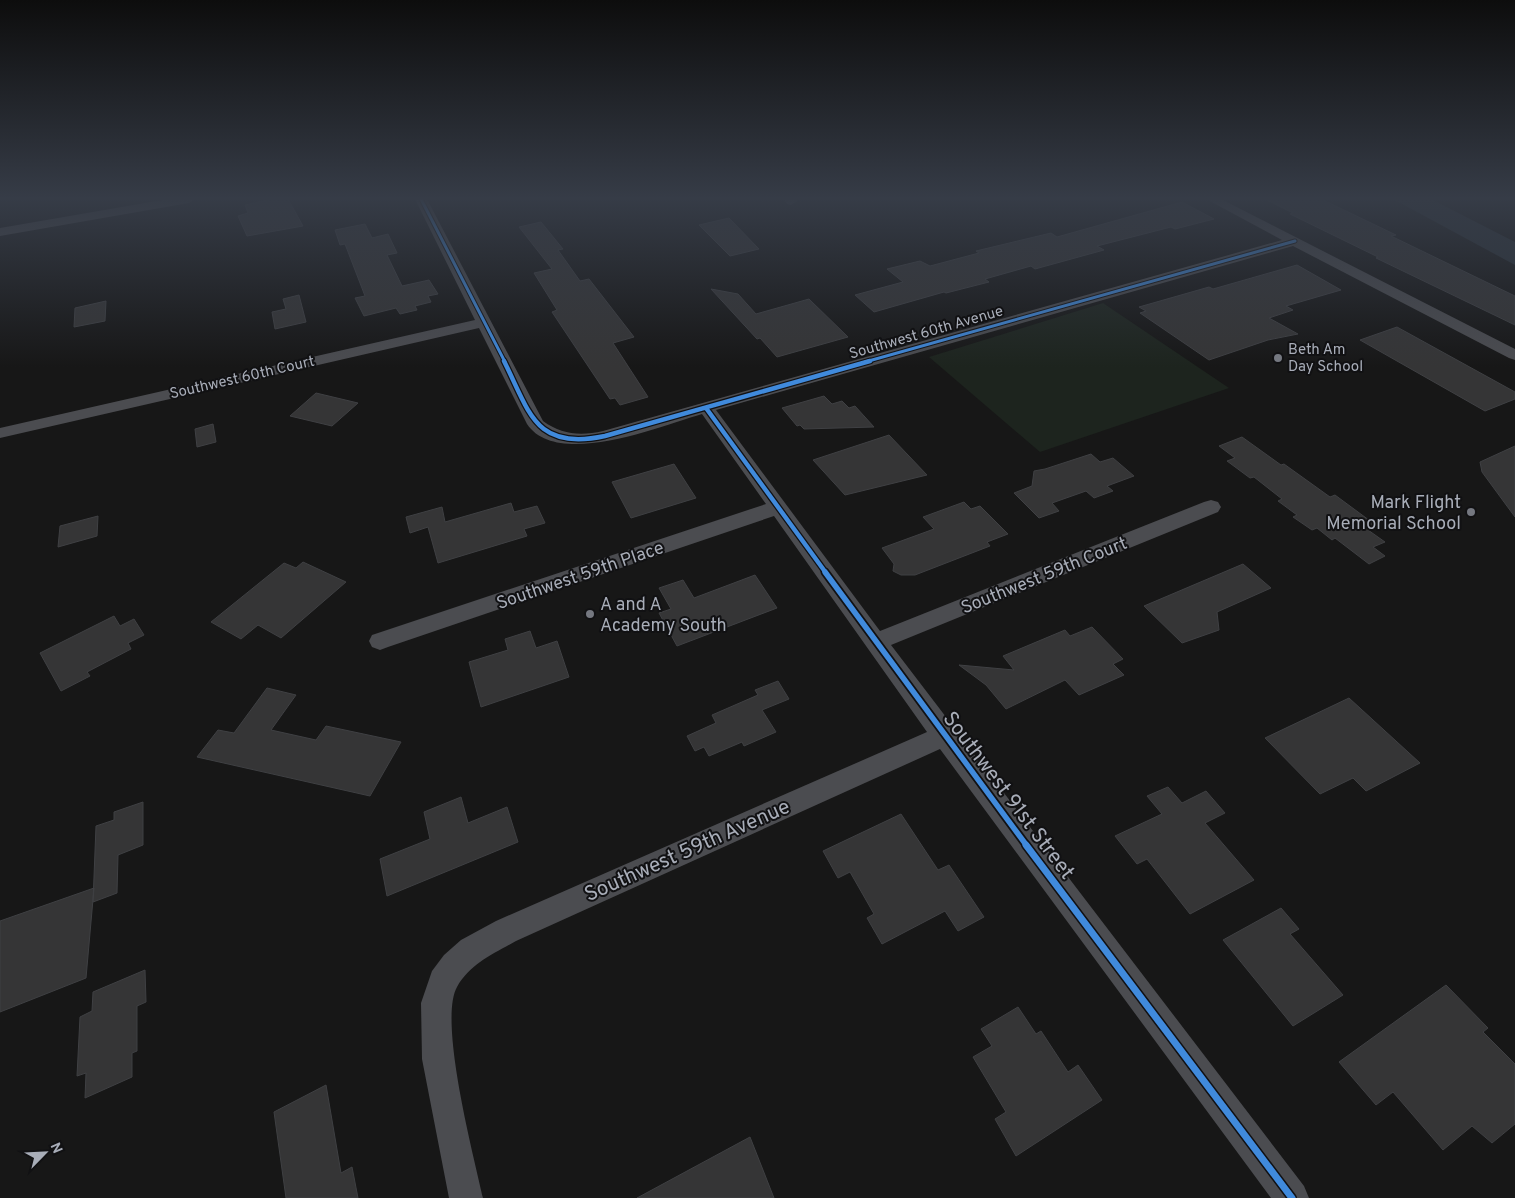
<svg xmlns="http://www.w3.org/2000/svg" width="1515" height="1198" viewBox="0 0 1515 1198" font-family="Overpass,sans-serif">
<style>
.green{fill:#1d241e}
.water{fill:#2a3239}
.building{fill:#353536;stroke:#3f4043}
.lines{fill:none;stroke-linecap:round;stroke-linejoin:round}
.minor{fill:#4b4c50;fill-rule:evenodd}
.cycleway-far3-casing{stroke:#111113;stroke-width:5}
.cycleway-far2-casing{stroke:#111113;stroke-width:7}
.cycleway-far1-casing{stroke:#111113;stroke-width:9}
.cycleway-casing{stroke:#111113;stroke-width:10}
.cycleway-far3{stroke:#408adc;stroke-width:3}
.cycleway-far2{stroke:#408adc;stroke-width:4.5}
.cycleway-far1{stroke:#408adc;stroke-width:5.5}
.cycleway{stroke:#408adc;stroke-width:7}
.poi-dot{fill:#757880;stroke:#111113;stroke-width:2}
.labels{text-anchor:middle;stroke-width:4;stroke-linejoin:round;paint-order:stroke}
.far-street-label{font-size:15px;fill:#a8adb8;stroke:#111113}
.far-poi-label{font-size:15px;fill:#a8adb8;stroke:#111113;text-anchor:start}
.poi-label{font-size:18px;fill:#a8adb8;stroke:#111113;text-anchor:end}
.street-label{font-size:18px;fill:#a8adb8;stroke:#111113}
.near-street-label{font-size:21px;fill:#a8adb8;stroke:#111113}
</style>
<rect width="100%" height="100%" fill="#171717"/>
<!-- green -->
<path class="green" d="M1103,303l126,85 -189,64 -111,-95z"/>
<!-- water -->
<path class="water" d="M1393,199h38l84,43v23z"/>
<!-- building -->
<path class="building" d="M272,199h16l15,27 -56,10 -9,-20 10,-3 -3,-8z
M1265,199h56l75,36 -5,1 124,60v29l-139,-67 2,-1 -88,-43 3,-1z
M1182,202l32,17 -39,10 -4,-2 -74,19 7,4 -69,19 -4,-3 -46,13 4,3 -43,11 -2,-1 -70,20 -19,-17 48,-13 -16,-13 33,-8 10,5 49,-13 -3,-2 75,-18 6,4z
M729,218l30,31 -29,7 -31,-31z
M541,222l22,27 -5,1 22,31 9,-2 45,58 -21,6 35,54 -28,8 -5,-7 -5,1 -58,-87 5,-2 -23,-37 18,-4 -33,-42z
M365,224l7,14 16,-4 9,19 -10,2 15,31 27,-6 9,14 -10,2 3,6 -16,4 2,4 -17,4 -4,-6 -32,8 -9,-18 10,-2 -20,-52 -5,1 -5,-15z
M1297,265l44,25 -55,16 7,4 -24,8 29,16 -30,6 -59,20 -69,-47 6,-2 -7,-4 70,-20 4,2z
M711,289l27,5 18,20 53,-15 39,38 -71,20 -17,-19 -3,1z
M299,295l7,27 -31,7 -3,-17 14,-3 -3,-10z
M106,301l-1,20 -31,6 1,-19z
M1397,327l118,65v7l-30,12 -125,-71z
M316,393l42,10 -26,23 -42,-10z
M824,396l8,8 10,-3 7,7 6,-2 19,21 -70,2 -4,-4 -3,1 -15,-18z
M213,424l3,18 -19,5 -2,-18z
M889,435l38,40 -82,20 -32,-35z
M1242,437l39,28 3,-1 46,33 5,-2 42,31 -9,4 17,12 -12,5 12,9 -16,8 -34,-26 -3,2 -15,-12 -5,2 -19,-13 4,-2 -19,-14 4,-2 -28,-22 -4,1 -23,-17 8,-3 -16,-12z
M1515,446v71l-33,-45 -2,-10z
M1091,454l9,8 13,-4 21,18 -27,10 6,5 -19,7 -8,-7 -34,12 7,8 -20,7 -25,-25 18,-7 2,-15 11,-2z
M674,464l22,34 -65,20 -19,-36z
M964,502l7,7 9,-3 28,28 -21,8 3,4 -75,29h-14l-8,-4 1,-7 -12,-16 52,-19 -11,-12z
M511,503l3,9 23,-6 8,17 -21,6 3,7 -89,27 -10,-36 -18,6 -4,-16 36,-10 3,15z
M98,516l-1,20 -39,11 2,-21z
M303,562l43,20 -65,56 -23,-13 -17,14 -30,-17 73,-59 12,5z
M1243,564l28,24 -54,24 2,18 -37,13 -38,-37z
M755,575l22,33 -100,38 -18,-33 12,-4 -12,-21 24,-8 11,18z
M114,616l6,10 14,-7 10,16 -16,8 3,6 -44,23 3,4 -29,15 -21,-38z
M1092,627l31,32 -10,5 11,11 -45,20 -14,-15 -59,29 -20,-24 -27,-20 55,5 -11,-14 62,-26 5,6z
M530,631l6,17 21,-7 12,36 -88,30 -12,-45 39,-12 -3,-11z
M778,681l11,18 -27,11 14,22 -32,14 -2,-4 -33,14 -5,-9 -9,4 -8,-15 29,-13 -4,-8 46,-20 -3,-5z
M267,688l29,7 -25,35 45,10 10,-14 75,16 -31,54 -173,-39 21,-27 16,3z
M1349,698l71,65 -54,28 -13,-13 -33,16 -55,-56z
M1168,787l14,16 24,-12 19,22 -20,10 49,57 -64,34 -43,-55 -10,5 -22,-28 47,-22 -15,-18z
M461,797l7,26 39,-16 11,35 -131,54 -7,-37 50,-20 -6,-27z
M143,802v43l-25,10 -1,38 -24,9 3,-76 18,-6v-8z
M901,814l37,56 11,-5 35,52 -26,14 -13,-20 -63,33 -15,-26 7,-4 -24,-42 -12,6 -15,-27z
M94,888l-8,90 -86,34v-91z
M1281,908l18,21 -9,5 53,61 -50,31 -70,-86z
M145,970l1,32 -9,4v45l-5,2v24l-47,21 1,-25 -9,3 3,-59 12,-6 1,-19z
M1446,985l42,43 -5,4 32,32v60l-23,19 -20,-17 -29,24 -50,-58 -17,13 -37,-43z
M1018,1007l18,27 5,-3 27,41 10,-7 24,35 -86,56 -21,-37 11,-7 -33,-55 19,-11 -11,-17z
M326,1085l15,88 11,-6 6,31h-72l-12,-86z
M750,1137l24,61h-137z"/>
<g class="lines">
<!-- minor -->
<path class="minor" d="M168,199h27l-6,4 -189,33v-8z
M415,199h12l116,222c19,14 38,15 60,10l679,-191 -76,-41h15l294,150v11l-6,-2 -216,-112 -577,164 164,221 324,-129 7,-2 7,2 3,5 -3,5 -327,133 413,541 5,12h-38l-331,-449 -424,192c-23,13 -46,23 -59,46 -19,34 17,169 26,211h-34l-27,-139 -1,-56 11,-32 12,-16 17,-15 35,-19 431,-189 -153,-216 -386,131 -8,3 -8,-3 -3,-6 3,-6 394,-131 -64,-90c-41,12 -145,55 -175,10l-48,-96 -479,110v-10l475,-108z
M784,199h12l1,2 -6,4 -4,-1z"/>
<defs>
<path id="cycleway-far3" d="M421,199l84,163
M865,362l430,-121"/>
<path id="cycleway-far2" d="M504,361c26,52 31,90 101,75l265,-75
M706,408l120,165"/>
<path id="cycleway-far1" d="M825,572l202,274"/>
<path id="cycleway" d="M1026,845l266,353"/>
</defs>
<!-- cycleway-far3 casing -->
<use href="#cycleway-far3" class="cycleway-far3-casing"/>
<!-- cycleway-far2 casing -->
<use href="#cycleway-far2" class="cycleway-far2-casing"/>
<!-- cycleway-far1 casing -->
<use href="#cycleway-far1" class="cycleway-far1-casing"/>
<!-- cycleway casing -->
<use href="#cycleway" class="cycleway-casing"/>
<!-- cycleway-far3 -->
<use href="#cycleway-far3" class="cycleway-far3"/>
<!-- cycleway-far2 -->
<use href="#cycleway-far2" class="cycleway-far2"/>
<!-- cycleway-far1 -->
<use href="#cycleway-far1" class="cycleway-far1"/>
<!-- cycleway -->
<use href="#cycleway" class="cycleway"/>
</g>
<!-- sky -->
<linearGradient id="sky" x2="0" y2="1"><stop stop-color="#0d0d0d"/><stop offset="0.54" stop-color="#363c47"/><stop offset="1" stop-color="#363c47" stop-opacity="0"/></linearGradient>
<rect width="1515" height="367" fill="url(#sky)"/>
<!-- markers -->
<g class="poi-dot">
<circle cx="1278" cy="358" r="5"/>
<circle cx="1471" cy="512" r="5"/>
<circle cx="590" cy="614" r="5"/>
</g>
<g class="labels">
<!-- far-street labels -->
<g class="far-street-label">
<text transform="translate(926 332) rotate(-16)" y="5">Southwest 60th Avenue</text>
<text transform="translate(242 377) rotate(-13)" y="5">Southwest 60th Court</text>
</g>
<!-- far-poi labels -->
<g class="far-poi-label">
<text x="1288" y="354">Beth Am<tspan x="1288" dy="17">Day School</tspan></text>
</g>
<!-- poi labels -->
<g class="poi-label">
<text x="1461" y="508">Mark Flight<tspan x="1461" dy="21">Memorial School</tspan></text>
<text x="600" y="610" text-anchor="start">A and A<tspan x="600" dy="21">Academy South</tspan></text>
</g>
<!-- street labels -->
<g class="street-label">
<text transform="translate(580 575) rotate(-19)" y="6">Southwest 59th Place</text>
<text transform="translate(1044 575) rotate(-22)" y="6">Southwest 59th Court</text>
</g>
<!-- near-street labels -->
<g class="near-street-label">
<text transform="translate(1009 795) rotate(53)" y="7">Southwest 91st Street</text>
<text transform="translate(687 850) rotate(-24)" y="7">Southwest 59th Avenue</text>
</g>
</g>
<!-- north arrow -->
<g transform="translate(45 1153) rotate(66)" stroke="#111113" stroke-width="4" paint-order="stroke">
<path d="M0-4L9 19L0 12L-9 19Z" fill="#a8adb8"/>
<text y="-8" font-size="14" font-weight="bold" text-anchor="middle" fill="#a8adb8">N</text>
</g>
</svg>
